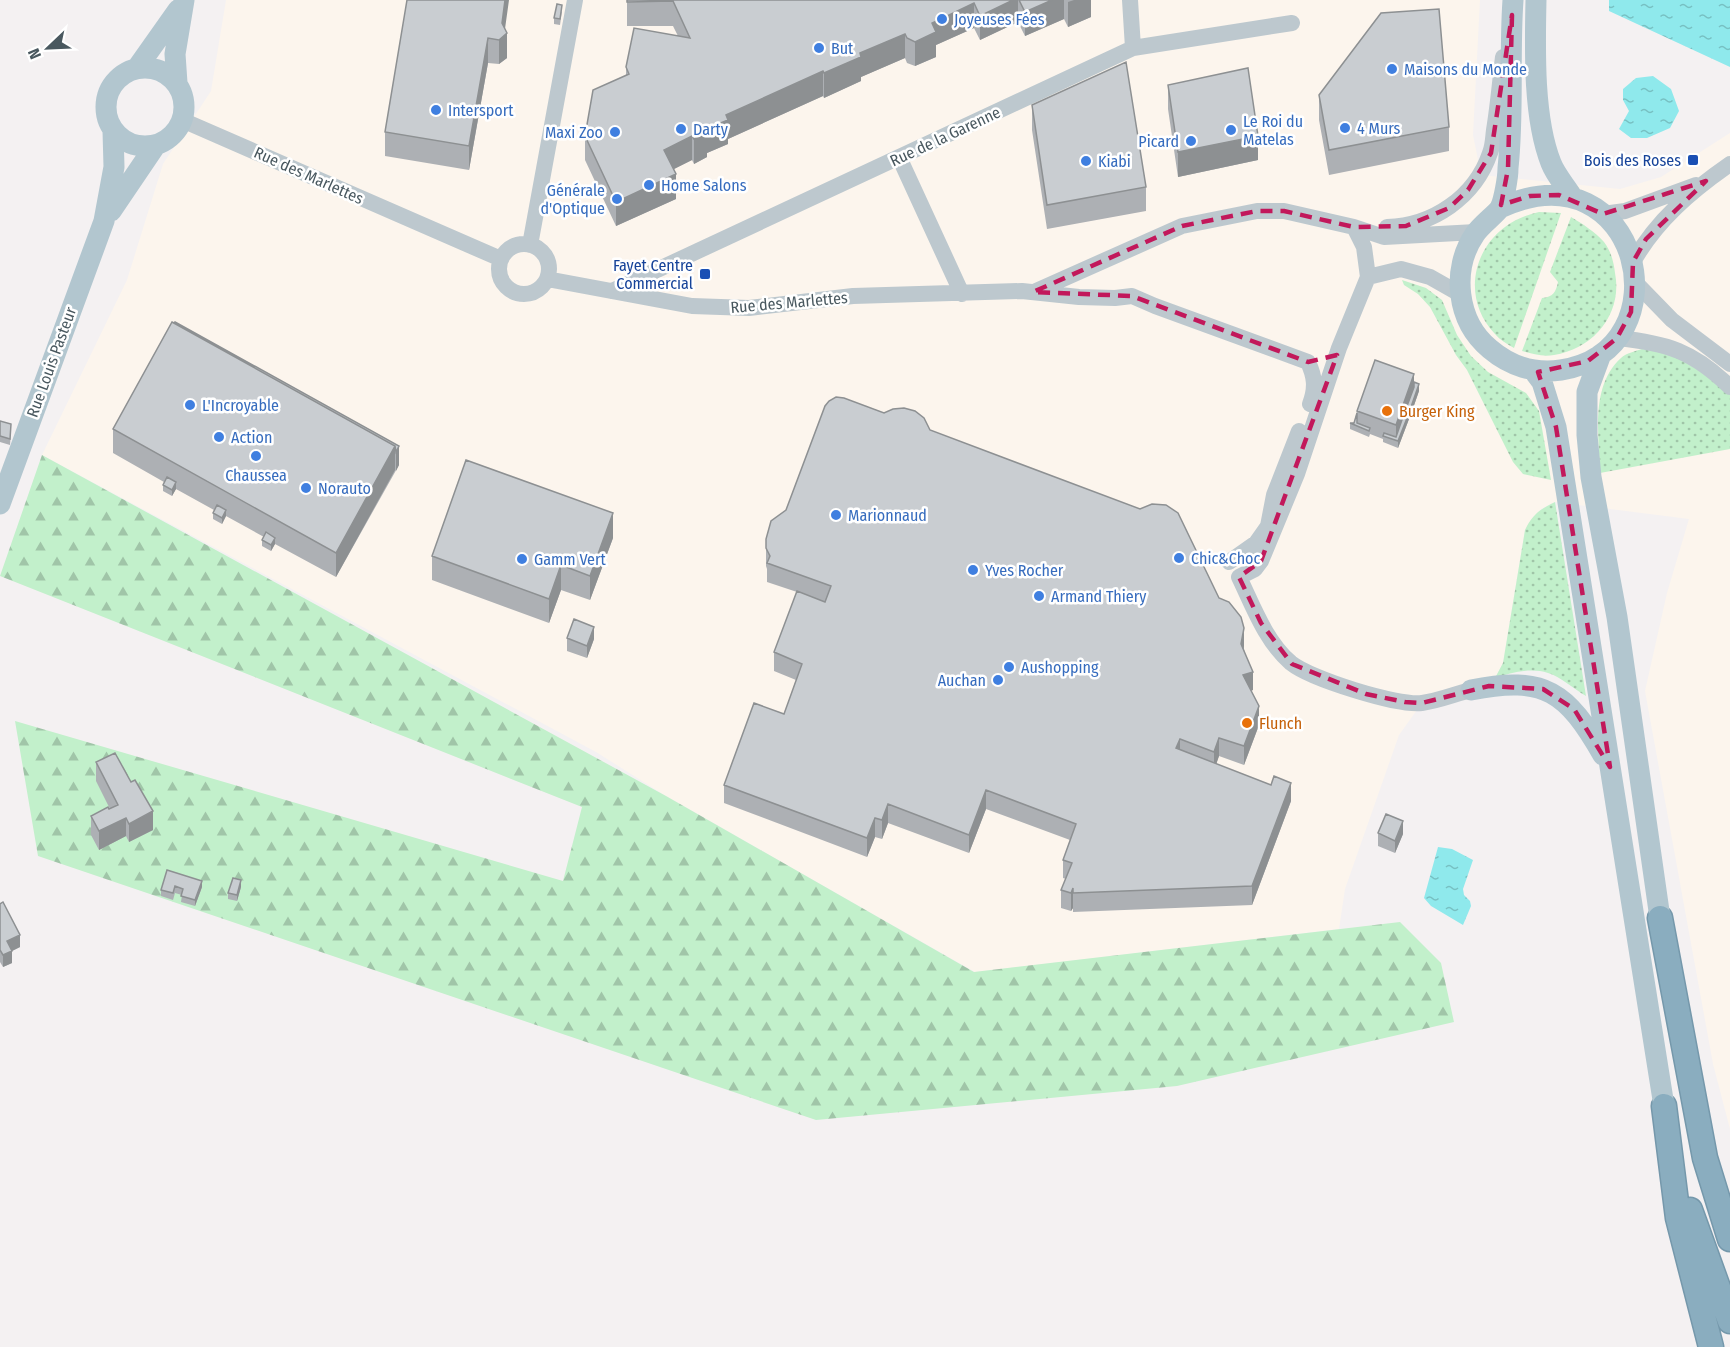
<svg xmlns="http://www.w3.org/2000/svg" width="1730" height="1347" viewBox="0 0 1730 1347" font-family="'Fira Sans Condensed',sans-serif">
<style>
.commercial{fill:#fcf5ed}
.grass{fill:url(#grass-dots)}
.forest{fill:url(#forest-firs)}
.water{fill:url(#water-ripples)}
.lines{fill:none;stroke-linecap:round;stroke-linejoin:round}
.highway-casing{stroke:#7598ab;stroke-width:27}
.minor{stroke:#bdc8ce;stroke-width:16}
.major{stroke:#b2c6cf;stroke-width:21}
.highway{stroke:#8aadbf;stroke-width:24}
.wall{fill:#adb0b4}
.shaded-wall{fill:#8d9092}
.building{fill:#c9cdd1;stroke:#8d9092;stroke-width:1.5}
.marked{fill:none;stroke:#c2185b;stroke-width:4.5;stroke-dasharray:12 8;stroke-linejoin:round}
.shop-dot{fill:#3f7fe0;stroke:#fff;stroke-width:2}
.transit-dot{fill:#1a4fb4;stroke:#fff;stroke-width:2}
.food-dot{fill:#e8710a;stroke:#fff;stroke-width:2}
.labels{text-anchor:middle;stroke-width:5;stroke-linejoin:round;paint-order:stroke}
.shop-label{font-size:16px;fill:#366cbe;stroke:#fff;text-anchor:start}
.street-label{font-size:16px;fill:#49585f;stroke:#fff}
.transit-label{font-size:16px;fill:#164399;stroke:#fff;text-anchor:end}
.food-label{font-size:16px;fill:#c56008;stroke:#fff;text-anchor:start}
</style>
<defs>
<pattern id="grass-dots" width="8" height="8" patternUnits="userSpaceOnUse" patternTransform="scale(1.5)"><rect width="8" height="8" fill="#c2f0cb"/><path d="M2 2h.1M6 6h.1" fill="none" stroke="#a0c5a8" stroke-width="1.8" stroke-linecap="round"/></pattern>
<pattern id="forest-firs" width="22" height="20" patternUnits="userSpaceOnUse" patternTransform="scale(1.5)"><rect width="22" height="20" fill="#c2f0cb"/><path d="M5 1l3.5 6h-7zM16 11l3.5 6h-7z" fill="#a0c5a8"/></pattern>
<pattern id="water-ripples" width="26" height="14" patternUnits="userSpaceOnUse" patternTransform="scale(1.5)"><rect width="26" height="14" fill="#8fe9ec"/><path d="M2 4q2-2 4 0t4 0M15 11q2-2 4 0t4 0" fill="none" stroke="#77c0c2"/></pattern>
</defs>
<rect width="100%" height="100%" fill="#f4f1f2"/>
<!-- commercial -->
<path class="commercial" d="M226,0h1254l-7,135 8,40 139,14 41,-12 69,-44v996l-17,-65 -68,-373 22,-98 22,-74 -134,-17 -14,7 -16,21 -22,133 -8,15 -73,25 -23,32 -54,154 -6,40 -364,43 -309,-176 -70,-44 -554,-297 85,-175 36,-116 48,-73z"/>
<!-- grass -->
<path class="grass" d="M1539,212l22,1 -47,135c-7,-4 -14,-8 -19,-14 -31,-32 -25,-81 10,-107 10,-8 22,-12 34,-15z
M1571,217c12,7 24,15 33,25 7,9 10,21 11,31 8,40 -21,76 -61,82 -11,2 -22,-1 -32,-4l20,-53c11,-1 14,-6 16,-16l-8,-10z
M1402,280l24,8 16,12 15,35 14,21 17,16 38,21 13,18 12,69 -28,-6 -10,-12 -46,-92 -11,-15 -26,-48 -12,-13 -14,-9z
M1642,349l35,6 53,38v56l-130,24c-1,-38 -10,-87 21,-115 5,-5 15,-7 21,-9z
M1555,502l31,194c-12,-7 -25,-19 -38,-23 -18,-6 -37,0 -53,5l8,-15 22,-133c7,-15 15,-21 30,-28z"/>
<!-- forest -->
<path class="forest" d="M42,455l624,341 308,176 426,-50 41,41 13,59 -277,64 -361,34 -778,-264 -23,-135 548,160 19,-74 -582,-231z"/>
<!-- water -->
<path class="water" d="M1609,0h121v67l-121,-56z
M1653,76l18,13 8,22 -9,17 -23,10h-16l-12,-9 10,-18 -6,-11v-11l13,-11z
M1438,847l14,2 21,11 -10,29 1,6 6,6 1,5 -8,19 -32,-19 -7,-8z"/>
<g class="lines">
<defs>
<path id="highway" d="M1660,918l45,240 25,81
M1664,1106l14,112 33,129
M1690,1210l40,111"/>
</defs>
<!-- highway casing -->
<use href="#highway" class="highway-casing"/>
<!-- minor -->
<path class="minor" d="M1130,0l3,48
M182,120l319,139
M899,157l63,137
M1603,214l22,-3 71,-26
M1354,227l10,20 4,30
M1387,227c46,-1 88,-30 103,-74 3,-7 3,-15 4,-23 4,-24 6,-49 9,-73
M499 269a25 25 0 1 1 50 0a25 25 0 1 1-50 0Z
M530,245l45,-245
M1633,262c23,-41 58,-71 97,-98
M547,279l145,27 57,2 104,-12 169,-5 57,6 36,1 17,-2 23,10 153,56
M1636,283l36,37 58,44
M612,291l521,-243 159,-25
M1036,291l146,-65 75,-15h27l70,16 30,10 92,-5
M1460,294l-30,-17 -29,-8 -33,8 -29,71 -42,126 -36,87 -6,8 -16,8c14,29 27,65 52,86 20,16 106,43 131,40 16,-2 33,-9 49,-13
M1617,338c50,5 76,13 113,49
M1308,362c7,15 8,26 2,42
M1229,562l27,-19 12,-17 6,-31 25,-64"/>
<!-- major -->
<path class="major" d="M1536,0c-1,48 -3,118 15,163 5,13 15,23 22,35
M106 107a39 39 0 1 1 78 0a39 39 0 1 1-78 0Z
M137,68l41,-58
M177,83l-2,-29 9,-54
M1500,208c141,-65 187,143 61,162 -26,4 -51,-4 -71,-21 -34,-28 -39,-80 -15,-115 6,-9 21,-20 25,-26 4,-7 8,-31 8,-40 6,-56 1,-112 5,-168
M111,211l44,-65
M1601,354l-14,38v43l4,42 26,140 43,301
M1533,370l9,12 14,45 108,679
M0,504l104,-283 10,-54 -1,-36
M1471,690c74,-15 96,2 132,65"/>
<!-- highway -->
<use href="#highway" class="highway"/>
</g>
<!-- wall -->
<path class="wall" d="M407,0l98,29 2,29 -8,6 -11,-1 -19,107 -84,-14v-24z
M627,0h464v17l-23,10 -4,-8 -39,17 -7,-14 -38,18 -6,-12 -38,17v12l-21,9 -8,-3 -2,-5 -44,19v4l-37,17 -1,-2 -95,43v5l-21,9v4l-13,7 -2,-4 -18,9 2,30 -60,27 -31,-66v-24l41,-61v-8l52,-31 -5,-10h-46z
M562,11l-2,14 -6,-1v-6z
M1168,85l90,75 -80,17 -10,-68z
M1319,95l130,32v24l-120,24 -10,-55z
M1032,105l114,82v24l-99,18 -15,-99z
M1414,382l5,9 -8,23 -3,-2 1,7 -11,29 -15,-6v-3l-13,-5 -1,3 -19,-8v-6h4l3,-12z
M0,421l11,10 -1,14 -10,-3z
M113,429l286,17v19l-63,112 -61,-33 -4,7 -9,-5v-6l2,-3 -38,-21 -4,8 -9,-5v-6l1,-3 -38,-21 -4,7 -9,-5v-6l1,-3 -51,-29z
M930,430l289,168 25,48v3l9,41 -2,1 8,34 -15,40 -25,-9 -3,8 75,37 -39,104 -179,7v-4l-2,3 -10,-3v-18l5,-11 -3,-1v-18l7,-20 -84,-31 -17,44 -81,-30 -6,16 -7,-2 -8,20 -143,-54v-18l60,-71 12,-34 -22,-9v-19l23,-60 -30,-10v-13l-1,-3v-27z
M613,538l-23,62 -29,-10 -12,33 -117,-43v-24z
M567,638l27,1 -7,19 -20,-7z
M96,762l57,68 -24,12 -3,-6 -27,14 -8,-15v-19l19,-7 -14,-28z
M1378,833l25,1 -8,19 -17,-7z
M167,870l35,17 -7,19 -14,-4 1,-7 -7,-2 -2,7 -12,-4v-6z
M241,887l-4,14 -9,-2v-6z
M0,904l20,43 -8,4v12l-9,4 -3,-5z"/>
<!-- shaded-wall -->
<path class="shaded-wall" d="M505,0h4l-5,36 3,-3v25l-8,6v-24z
M1013,0h5v22l-38,18v-24z
M1052,0h12v19l-39,17v-24z
M1074,0h17v17l-23,10v-25z
M974,3v25l-38,17v12l-21,9v-24l17,-19z
M905,34v24l-44,19v4l-37,17v-25l36,-20z
M488,38v25l-19,107v-24z
M823,71v25l-95,43v5l-21,9v4l-13,7v-25l12,-10 20,-14z
M692,136v24l-28,14v-24z
M1258,136v24l-80,17v-25z
M676,174v25l-60,27v-24z
M1414,374v19l-7,13v6l-11,29v-16z
M1419,384v7l-8,23v-7z
M1409,413v6l-11,29v-7z
M395,446v24l-59,107v-24z
M399,446v19l-3,6v-19z
M176,482v7l-4,7v-6z
M226,510v6l-4,8v-6z
M613,513v25l-23,62v-24z
M275,538v6l-4,7v-6z
M561,565v25l-12,33v-24z
M594,627v12l-7,19v-12z
M1244,628v18l-3,16v-18z
M1253,672v18l-10,3v-18z
M1259,706v19l-15,40v-19z
M1219,738v18l-5,15v-19z
M1180,739v18l-4,-9z
M1291,783v18l-39,104v-19z
M986,790v19l-17,44v-18z
M888,804v19l-6,16v-19z
M153,811v19l-24,12v-18z
M126,818v18l-27,14v-19z
M875,818v19l-8,20v-19z
M1403,821v13l-8,19v-12z
M241,880v7l-4,14v-6z
M202,881v6l-7,19v-6z
M1073,888v20l-2,3v-18z
M20,935v12l-8,4v12l-9,4v-12l4,-14z"/>
<!-- building -->
<path class="building" d="M407,0h98l-3,23 5,10 -8,7 -11,-2 -19,108 -84,-14z
M627,0h386l-33,16 -6,-13 -42,20 4,9 -21,10 -8,-4 -2,-4 -45,19 1,4 -37,16 -1,-2 -97,44 2,5 -22,9 1,4 -13,6 -2,-3 -28,14 12,24 -60,28 -31,-66 8,-46 36,-16 -3,-7 8,-39 56,10 -17,-37 -46,1z
M1019,0h33l-27,12z
M557,4l5,1 -2,14 -6,-1z
M1439,9l10,118 -120,23 -10,-55 62,-82z
M1126,62l20,125 -99,18 -15,-100z
M1248,68l10,68 -80,16 -10,-67z
M172,322l223,124 -59,107 -223,-124z
M175,322l224,124 -3,6 -1,-6 -221,-123z
M1375,360l39,14 -18,51 -39,-14z
M1414,382l5,2 -8,23 -4,-1 7,-19z
M836,397l8,1 40,15 9,-4 11,-1 11,3 9,7 6,12 210,79 12,-5 14,1 12,8 41,85 10,4 12,15 3,11 -3,16 12,28 -10,3 16,31 -15,40 -25,-8 -5,14 -34,-13 -4,9 95,37 3,-9 17,7 -39,103 -179,7v-5l-2,5 -10,-3 11,-27 -9,-3 13,-36 -90,-34 -17,45 -81,-31 -6,16 -7,-2 -8,20 -143,-53 30,-82 30,11 18,-50 -28,-12 23,-61 28,11 6,-16 -64,-23 3,-7 -4,-8v-9l5,-18 15,-11 39,-104 4,-5z
M1405,411l4,2 -11,28 -15,-5 1,-3 12,4z
M1357,413v10l13,5 -1,3 -19,-8h4z
M0,421l11,3 -1,15 -10,-3z
M466,460l147,53 -23,63 -29,-11 -12,34 -117,-43z
M167,477l9,5 -4,8 -9,-5z
M217,505l9,5 -4,8 -9,-5z
M266,532l9,6 -4,7 -9,-5z
M574,619l20,8 -7,19 -20,-8z
M115,753l16,29 4,-2 18,31 -24,13 -3,-6 -27,13 -8,-15 17,-9 1,2 9,-4 -22,-43z
M1386,814l17,7 -8,20 -17,-8z
M167,870l35,11 -7,19 -14,-4 2,-7 -8,-3 -2,7 -12,-3z
M233,878l8,2 -4,15 -9,-2z
M3,902l17,33 -13,6 5,10 -9,4 -3,-5v-46z"/>
<!-- marked area -->
<path class="marked" d="M1512,15l-4,154 -7,36 29,-9 29,-1 44,19 103,-33 -60,58 -13,23 -2,50 -14,26 -29,23 -50,11 18,55 54,340 -36,-58 -31,-20 -54,-3 -67,17 -17,-1 -39,-8 -74,-30 -31,-41 -22,-46 22,-16 76,-206 -29,7 -176,-66 -99,-4 149,-66 75,-15h27l70,16 52,-1 43,-18 19,-18 23,-37z"/>
<!-- markers -->
<g class="shop-dot">
<circle cx="942" cy="19" r="6"/>
<circle cx="819" cy="48" r="6"/>
<circle cx="1392" cy="69" r="6"/>
<circle cx="436" cy="110" r="6"/>
<circle cx="1345" cy="128" r="6"/>
<circle cx="681" cy="129" r="6"/>
<circle cx="1231" cy="130" r="6"/>
<circle cx="615" cy="132" r="6"/>
<circle cx="1191" cy="141" r="6"/>
<circle cx="1086" cy="161" r="6"/>
<circle cx="649" cy="185" r="6"/>
<circle cx="617" cy="199" r="6"/>
<circle cx="190" cy="405" r="6"/>
<circle cx="219" cy="437" r="6"/>
<circle cx="256" cy="456" r="6"/>
<circle cx="306" cy="488" r="6"/>
<circle cx="836" cy="515" r="6"/>
<circle cx="1179" cy="558" r="6"/>
<circle cx="522" cy="559" r="6"/>
<circle cx="973" cy="570" r="6"/>
<circle cx="1039" cy="596" r="6"/>
<circle cx="1009" cy="667" r="6"/>
<circle cx="998" cy="680" r="6"/>
</g>
<g class="transit-dot">
<rect x="1687" y="154" width="12" height="12" rx="3"/>
<rect x="699" y="268" width="12" height="12" rx="3"/>
</g>
<g class="food-dot">
<circle cx="1387" cy="411" r="6"/>
<circle cx="1247" cy="723" r="6"/>
</g>
<g class="labels">
<!-- shop labels -->
<g class="shop-label">
<text x="954" y="25">Joyeuses Fées</text>
<text x="831" y="54">But</text>
<text x="1404" y="75">Maisons du Monde</text>
<text x="448" y="116">Intersport</text>
<text x="1243" y="127">Le Roi du<tspan x="1243" dy="18">Matelas</tspan></text>
<text x="1357" y="134">4 Murs</text>
<text x="693" y="135">Darty</text>
<text x="603" y="138" text-anchor="end">Maxi Zoo</text>
<text x="1179" y="147" text-anchor="end">Picard</text>
<text x="1098" y="167">Kiabi</text>
<text x="661" y="191">Home Salons</text>
<text x="605" y="196" text-anchor="end">Générale<tspan x="605" dy="18">d'Optique</tspan></text>
<text x="202" y="411">L'Incroyable</text>
<text x="231" y="443">Action</text>
<text x="256" y="481" text-anchor="middle">Chaussea</text>
<text x="318" y="494">Norauto</text>
<text x="848" y="521">Marionnaud</text>
<text x="1191" y="564">Chic&amp;Choc</text>
<text x="534" y="565">Gamm Vert</text>
<text x="985" y="576">Yves Rocher</text>
<text x="1051" y="602">Armand Thiery</text>
<text x="1021" y="673">Aushopping</text>
<text x="986" y="686" text-anchor="end">Auchan</text>
</g>
<!-- street labels -->
<g class="street-label">
<text transform="translate(945 136) rotate(-25)" y="6">Rue de la Garenne</text>
<text transform="translate(309 175) rotate(24)" y="6">Rue des Marlettes</text>
<text transform="translate(789 302) rotate(-5)" y="6">Rue des Marlettes</text>
<text transform="translate(51 362) rotate(-70)" y="6">Rue Louis Pasteur</text>
</g>
<!-- transit labels -->
<g class="transit-label">
<text x="1681" y="166">Bois des Roses</text>
<text x="693" y="271">Fayet Centre<tspan x="693" dy="18">Commercial</tspan></text>
</g>
<!-- food labels -->
<g class="food-label">
<text x="1399" y="417">Burger King</text>
<text x="1259" y="729">Flunch</text>
</g>
</g>
<!-- north arrow -->
<g transform="translate(48 48) rotate(247)" stroke="#ffffff" stroke-width="4.5" paint-order="stroke">
<path d="M0-4.5L10 22L0 15L-10 22Z" fill="#49585f"/>
<text y="-9" font-size="16" font-weight="bold" text-anchor="middle" fill="#49585f">N</text>
</g>
</svg>
